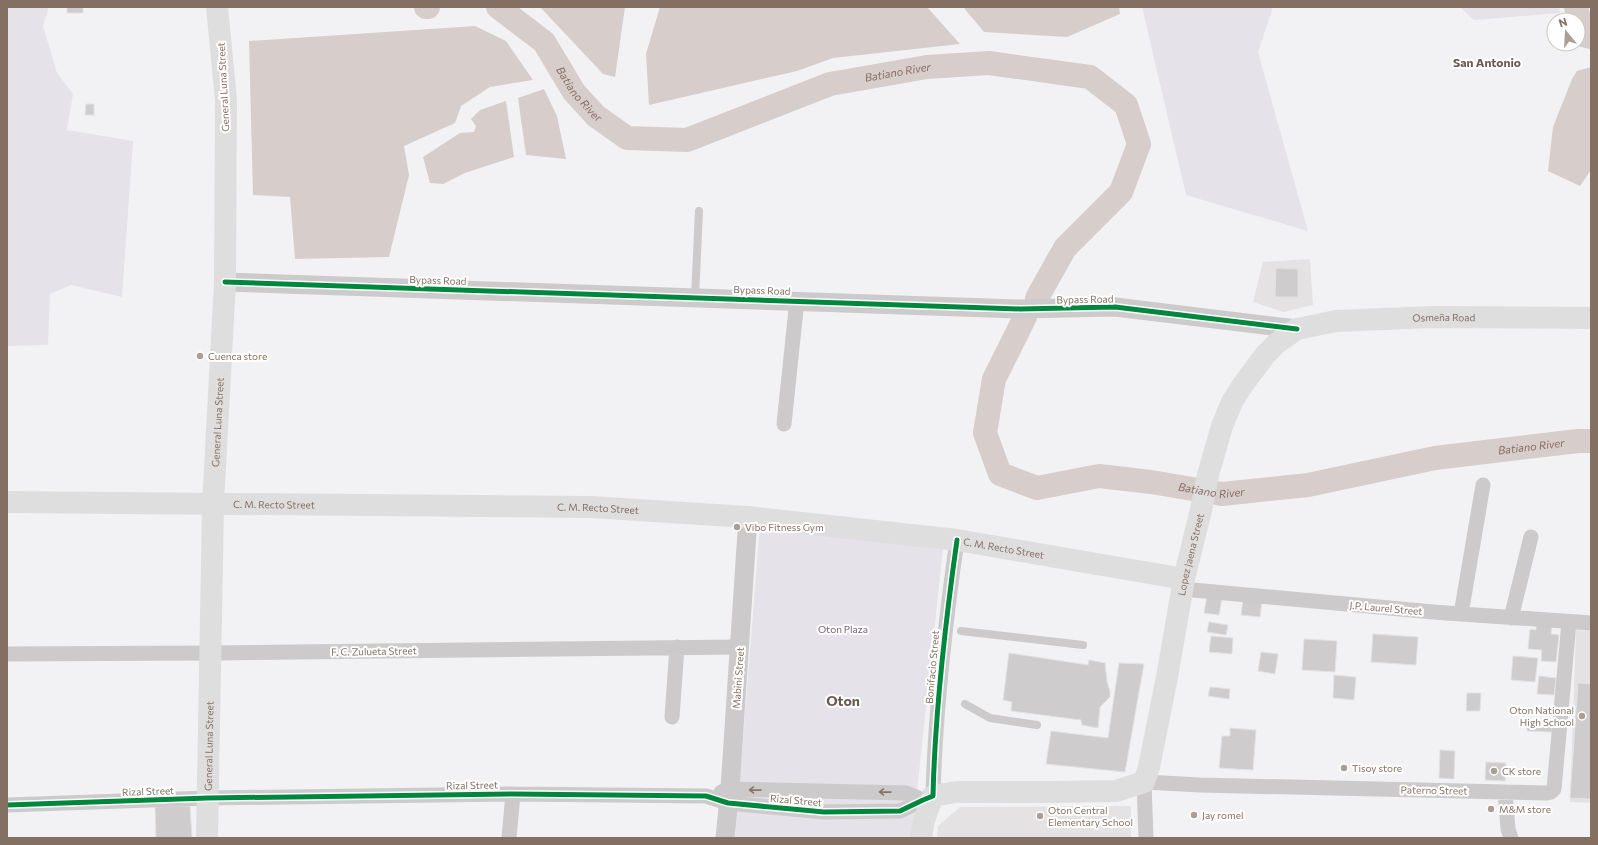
<svg xmlns="http://www.w3.org/2000/svg" width="1598" height="845" viewBox="0 0 1598 845" font-family="Commissioner,sans-serif">
<style>
.built{fill:#e4e2e3}
.green{fill:#e5e2e9}
.water{fill:#d7cecc}
.lines{fill:none;stroke-linecap:round;stroke-linejoin:round}
.river{stroke:#d7cecc;stroke-width:24}
.building{fill:#cecccc;stroke:#e2e2e3}
.service{stroke:#cccaca;stroke-width:8}
.minor{stroke:#cccaca;stroke-width:15}
.tertiary{stroke:#cccaca;stroke-width:19}
.secondary{stroke:#dfdedf;stroke-width:22}
.primary{stroke:#dfdedf;stroke-width:22}
.cycleway-casing{stroke:#fff;stroke-width:8}
.cycleway{stroke:#00873e;stroke-width:5}
.oneway{stroke:#887467}
.poi-dot{fill:#aa9e95;stroke:#fff;stroke-width:1.5}
.labels{text-anchor:middle;stroke-width:4;stroke-linejoin:round;paint-order:stroke}
.street-label{font-size:10px;fill:#847062;stroke:#fff}
.poi-label{font-size:10px;fill:#847062;stroke:#fff;text-anchor:start}
.park-label{font-size:10px;fill:#75617b;stroke:#fff}
.water-label{font-size:11px;font-style:italic;fill:#896b63;stroke:#fff}
.quarter-label{font-size:12px;font-weight:bold;fill:#695a50;stroke:#fff}
.district-label{font-size:14px;font-weight:bold;fill:#695a50;stroke:#fff}
</style>
<rect width="100%" height="100%" fill="#f2f2f4"/>
<!-- built -->
<path class="built" d="M1310,259l3,46 -29,7 -31,-10 10,-40z
M1576,630l15,1v172l-21,-1z
M1131,806v32h-194l1,-12 22,-19z"/>
<!-- green -->
<path class="green" d="M7,7h42l-6,19 14,47 16,21 -6,36 66,11 -11,156 -51,-12 -21,9 -2,51 -41,1z
M1142,7h131l-15,45 50,179 -122,-36z
M1460,7h99l1,6 -86,7z
M760,526l183,22 -31,290h-177z"/>
<!-- water -->
<path class="water" d="M540,7h85l-10,70 -12,-3z
M660,7h267l33,37 -127,14 -36,13 -148,34 -3,-51z
M963,7h156l1,7 -53,23 -83,-5z
M475,26l31,15 27,39 -43,7 -29,19 -6,17 -51,23 5,29 -20,82 -94,2 -5,-62 -37,-2 -4,-154z
M1591,67v103l-11,16 -32,-15 5,-44 19,-48 5,-8z
M544,89l13,27 9,43 -40,-4 -8,-57z
M506,101l8,56 -49,16 -22,11 -13,-1 -7,-26 37,-24 14,-1 2,-6 -5,-7 9,-9z"/>
<g class="lines">
<!-- river -->
<g class="river">
<path d="M426,7h2"/>
<path id="s1" d="M498,7l46,35 30,50 22,24 31,22 60,2 143,-56 97,-17 62,-4 101,14 36,28 13,39 -18,48 -56,56 -28,50"/>
<path d="M1576,7l7,28 8,2"/>
<path id="s2" d="M1025,317l-31,62 -9,54 15,41 37,14 62,-12 52,6 71,12 86,-9 127,-27 143,-17h13"/>
</g>
</g>
<!-- building -->
<path class="building" d="M67,7h16v6h-16z
M86,104h8v11h-9z
M1276,268l22,1v28h-23z
M1207,596l15,2 -3,17 -15,-2z
M1243,599l19,2 -2,16 -19,-2z
M1209,622l19,3 -2,10 -19,-3z
M1536,625l16,1 -1,8 8,1 -3,27 -15,-1 1,-11 -14,-1 2,-20 6,1z
M1373,634l45,3 -2,28 -45,-3z
M1211,636l22,2 -1,16 -23,-2z
M1304,639l33,2 -2,31 -33,-2z
M1261,652l17,2 -3,20 -17,-3z
M1009,653l79,12 1,-5 16,3 2,18 3,11v5l-10,10 -2,21 -16,-3 -1,-5 -70,-9 1,-9 -9,-2z
M1513,656l25,2 -3,24 -24,-2z
M1119,663l25,1 -19,108 -79,-8 5,-33 57,7z
M1334,675l22,2 -2,23 -21,-2z
M1539,676l17,2 -2,17 -17,-1z
M1578,683l13,1v115l-21,-1z
M1210,687l20,2 -1,10 -21,-3z
M1467,693h14l-1,18h-14z
M1527,721l25,1v10l-25,-1z
M1230,728l26,2 -3,40 -34,-2 3,-32h8z
M1440,750l15,1 -1,28 -15,-1z
M1486,762l20,1 -1,18 -20,-1z
M190,806l2,32h-36l-1,-31z"/>
<g class="lines">
<!-- service -->
<path class="service" d="M695,297l4,-86
M961,631l122,14
M965,704l25,14 47,7"/>
<!-- minor -->
<path class="minor" d="M784,424l13,-124
M1182,589l251,23 158,11
M1461,614l22,-129
M1511,618l20,-81
M7,654l202,-1 531,-6
M672,717l5,-70
M721,792l9,-3 176,4 17,7
M1505,792l3,37 3,9
M7,805l201,-7 305,-4 193,2 22,7 96,9 76,-1 23,-11 10,-4c2,-86 12,-171 24,-256
M509,838l4,-44
M1146,838l-2,-56 56,3 347,8 4,-1 3,-3 15,-167"/>
<!-- tertiary -->
<path class="tertiary" d="M225,282l795,27 95,-2 182,22
M725,838l5,-49 18,-272"/>
<!-- secondary -->
<g class="secondary">
<path id="s3" d="M7,502l584,5 157,10 209,23 227,39"/>
<path id="s4" d="M207,838l6,-333 12,-223 1,-182 -9,-93"/>
</g>
<!-- primary -->
<path class="primary" id="s5" d="M921,838l3,-18 9,-24 23,-4h96l64,-1 28,-9 5,-15 18,-90 17,-98 17,-69 7,-35 14,-49 10,-24 10,-16 23,-31 12,-12 20,-14 39,-8 96,-4 159,1"/>
<defs>
<path id="cycleway" d="M225,282l795,27 95,-2 182,22
M7,805l201,-7 305,-4 193,2 22,7 96,9 76,-1 23,-11 10,-4c2,-86 12,-171 24,-256"/>
</defs>
<!-- cycleway casing -->
<use href="#cycleway" class="cycleway-casing"/>
<!-- cycleway -->
<use href="#cycleway" class="cycleway"/>
</g>
<!-- one-way arrows -->
<defs><path id="oneway-shaft" d="M-6 0H5M1.5-3L5.5 0L1.5 3" fill="none" stroke-width="1.6" stroke-linecap="round" stroke-linejoin="round"/></defs>
<g class="oneway">
<use href="#oneway-shaft" transform="translate(755 790) rotate(-179)"/>
<use href="#oneway-shaft" transform="translate(885 792) rotate(-179)"/>
</g>
<!-- markers -->
<g class="poi-dot">
<circle cx="200" cy="356" r="4"/>
<circle cx="737" cy="527" r="4"/>
<circle cx="1582" cy="716" r="4"/>
<circle cx="1344" cy="768" r="4"/>
<circle cx="1494" cy="771" r="4"/>
<circle cx="1491" cy="809" r="4"/>
<circle cx="1194" cy="815" r="4"/>
<circle cx="1040" cy="816" r="4"/>
</g>
<g class="labels">
<!-- street labels -->
<g class="street-label">
<text transform="translate(223 87) rotate(-93)" y="4">General Luna Street</text>
<text transform="translate(438 280) rotate(2)" y="4">Bypass Road</text>
<text transform="translate(762 290) rotate(2)" y="4">Bypass Road</text>
<text transform="translate(1085 299) rotate(-1)" y="4">Bypass Road</text>
<text dy="4" stroke="none"><textPath href="#s5" startOffset="894">Osmeña Road</textPath></text>
<text dy="4" stroke="none"><textPath href="#s4" startOffset="416">General Luna Street</textPath></text>
<text dy="4" stroke="none"><textPath href="#s3" startOffset="267">C. M. Recto Street</textPath></text>
<text dy="4" stroke="none"><textPath href="#s3" startOffset="591">C. M. Recto Street</textPath></text>
<text dy="4" stroke="none"><textPath href="#s3" startOffset="999">C. M. Recto Street</textPath></text>
<text dy="4" stroke="none"><textPath href="#s5" startOffset="489">Lopez Jaena Street</textPath></text>
<text transform="translate(1386 608) rotate(5)" y="4">J.P. Laurel Street</text>
<text transform="translate(374 651) rotate(-1)" y="4">F. C. Zulueta Street</text>
<text transform="translate(932 667) rotate(-85)" y="4">Bonifacio Street</text>
<text transform="translate(738 678) rotate(-86)" y="4">Mabini Street</text>
<text dy="4" stroke="none"><textPath href="#s4" startOffset="92">General Luna Street</textPath></text>
<text transform="translate(472 785) rotate(-1)" y="4">Rizal Street</text>
<text transform="translate(1434 790) rotate(1)" y="4">Paterno Street</text>
<text transform="translate(148 791) rotate(-2)" y="4">Rizal Street</text>
<text transform="translate(796 800) rotate(5)" y="4">Rizal Street</text>
</g>
<!-- poi labels -->
<g class="poi-label">
<text x="208" y="360">Cuenca store</text>
<text x="745" y="531">Vibo Fitness Gym</text>
<text x="1574" y="714" text-anchor="end">Oton National<tspan x="1574" dy="12">High School</tspan></text>
<text x="1352" y="772">Tisoy store</text>
<text x="1502" y="775">CK store</text>
<text x="1499" y="813">M&amp;M store</text>
<text x="1048" y="814">Oton Central<tspan x="1048" dy="12">Elementary School</tspan></text>
<text x="1202" y="819">Jay romel</text>
</g>
<!-- park labels -->
<g class="park-label">
<text x="843" y="633">Oton Plaza</text>
</g>
<!-- water labels -->
<g class="water-label">
<text dy="4" stroke="none"><textPath href="#s1" startOffset="469">Batiano River</textPath></text>
<text dy="4" stroke="none"><textPath href="#s1" startOffset="121">Batiano River</textPath></text>
<text dy="4" stroke="none"><textPath href="#s2" startOffset="708">Batiano River</textPath></text>
<text dy="4" stroke="none"><textPath href="#s2" startOffset="384">Batiano River</textPath></text>
</g>
<!-- quarter labels -->
<g class="quarter-label">
<text x="1487" y="67">San Antonio</text>
</g>
<!-- district labels -->
<g class="district-label">
<text x="843" y="706">Oton</text>
</g>
</g>
<!-- border -->
<rect width="1598" height="845" fill="none" stroke="#847062" stroke-width="16"/>
<!-- north arrow -->
<g transform="translate(1566 32) rotate(342)"><circle r="19" fill="#ffffff" stroke="#cec6c0"/>
<path d="M0-3L7 15L0 10L-7 15Z" fill="#aa9e95"/>
<text y="-6" font-size="11" font-weight="bold" text-anchor="middle" fill="#847062">N</text>
</g>
</svg>
